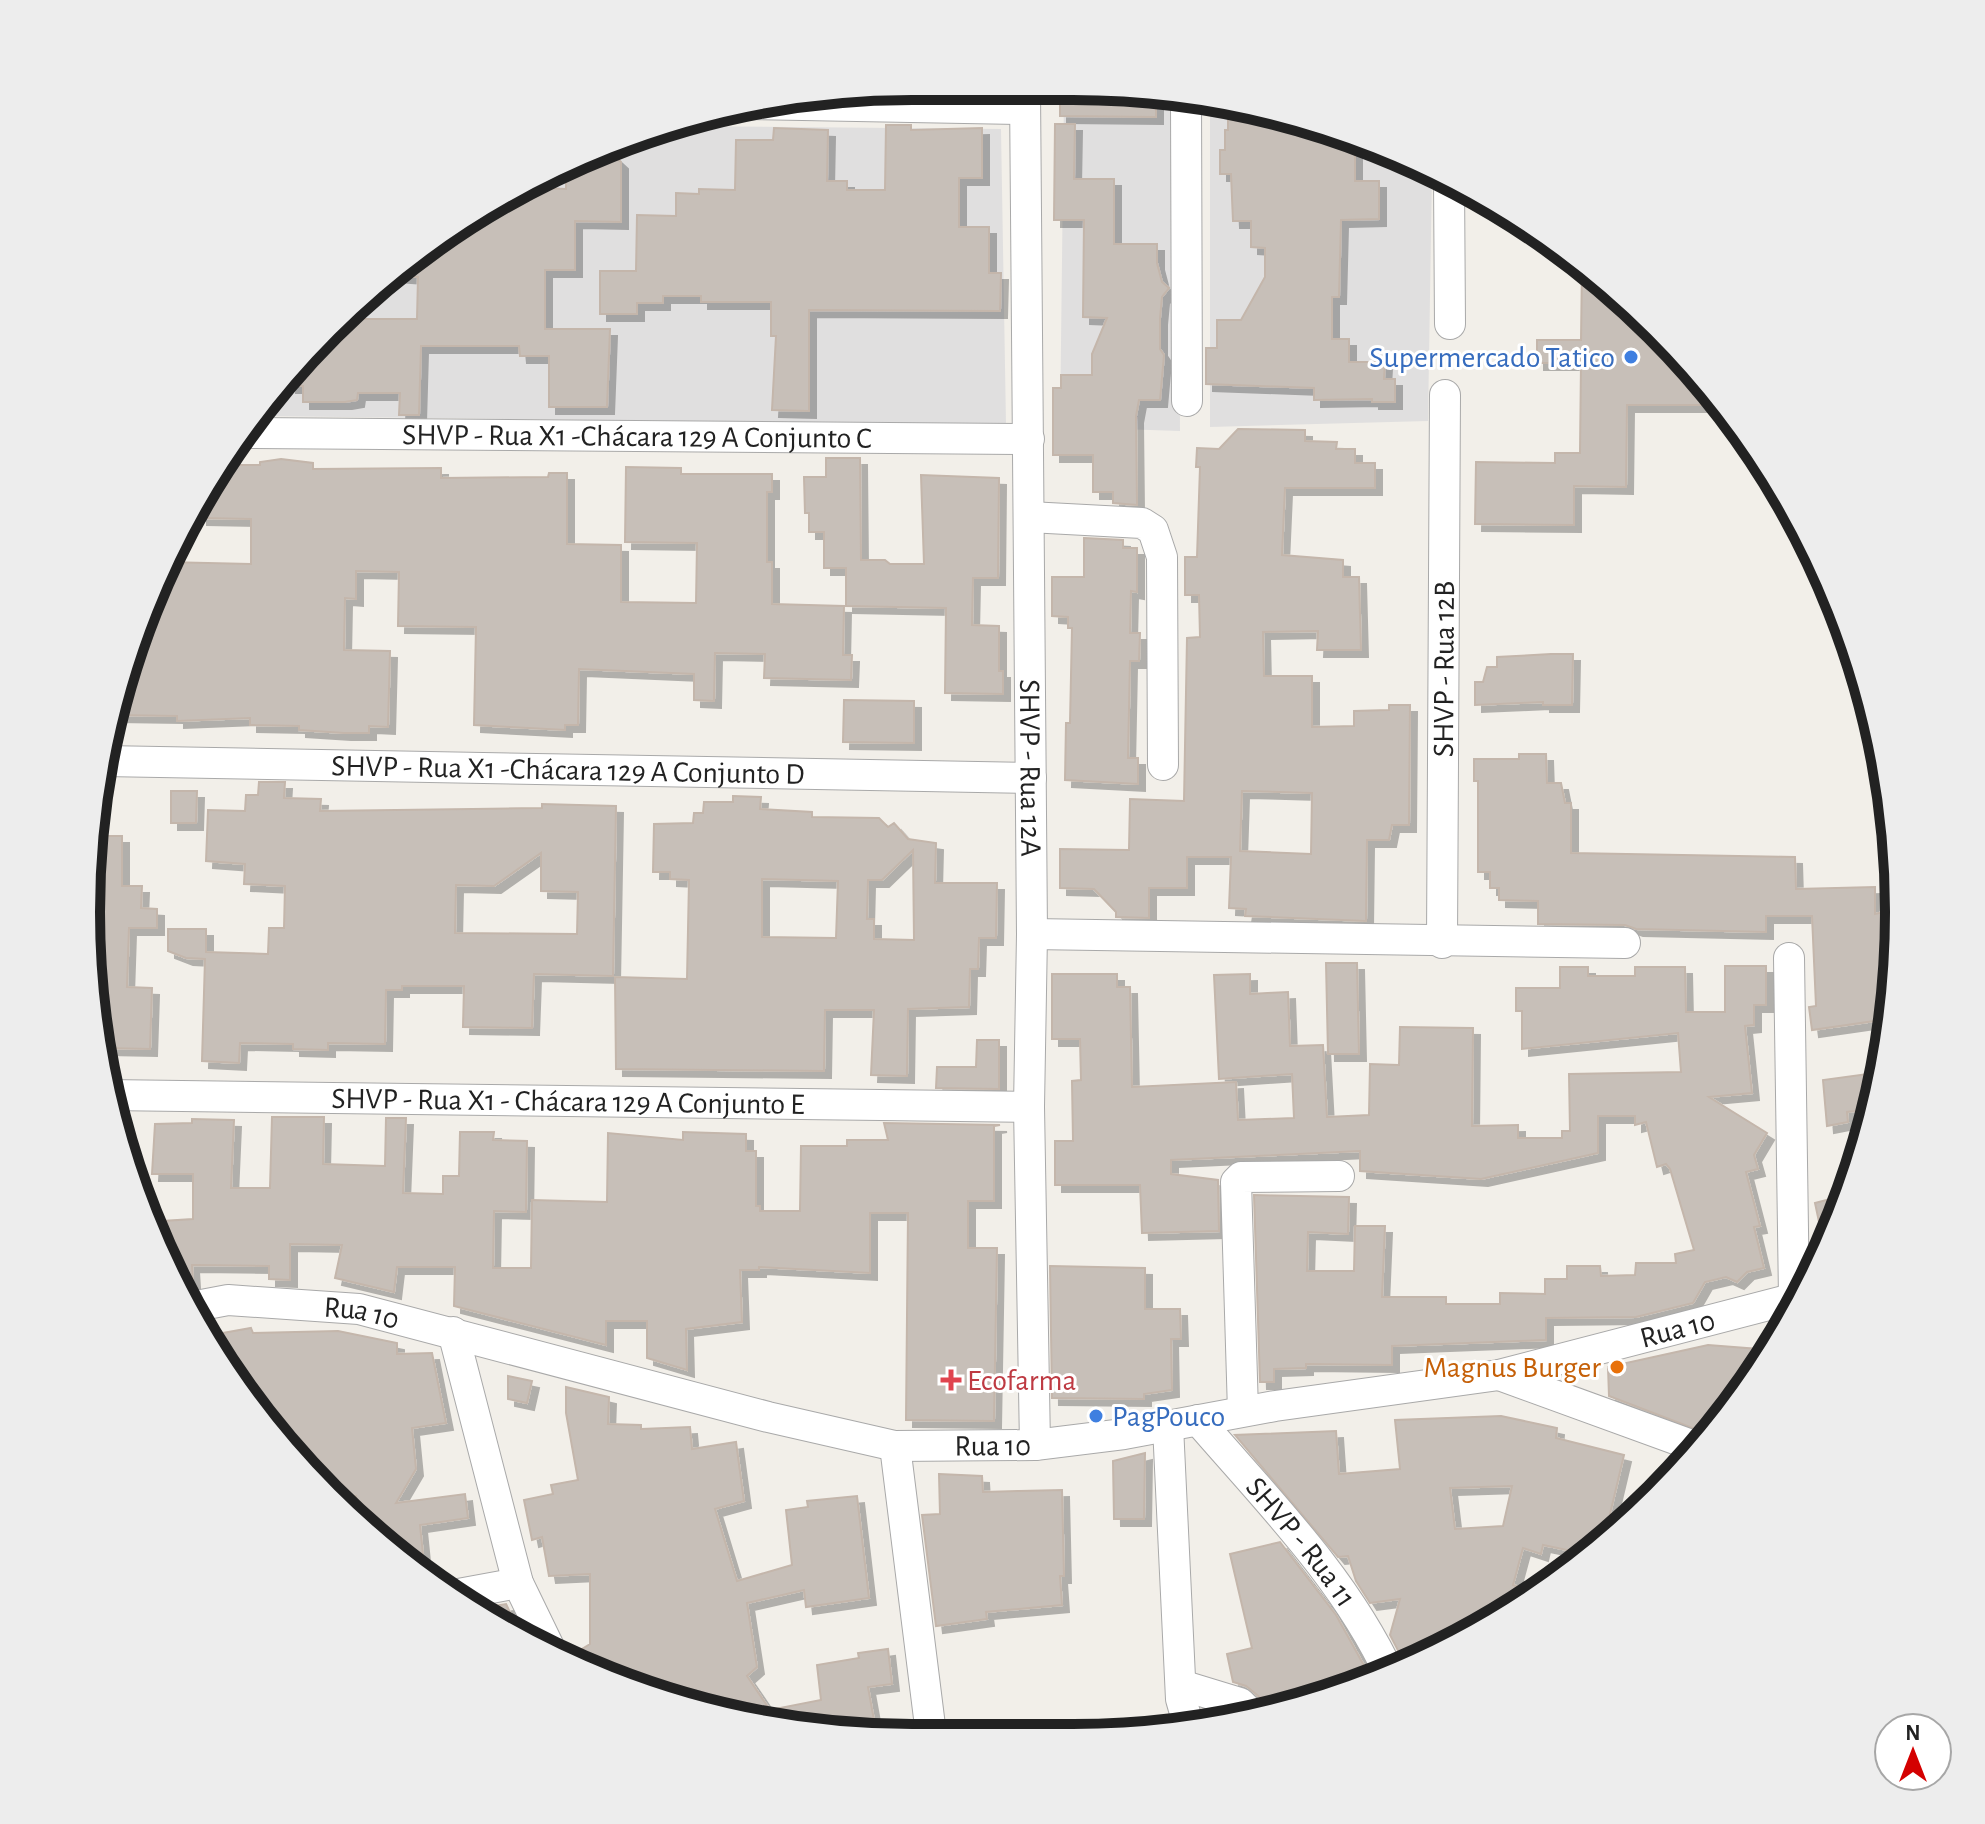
<svg xmlns="http://www.w3.org/2000/svg" width="1985" height="1824" viewBox="0 0 1985 1824" font-family="'Alegreya Sans',sans-serif">
<style>
.residential{fill:#e0dfdf}
.building{fill:#c7bfb8;stroke:#c4b6ab;stroke-width:2;fill-rule:evenodd;filter:url(#shadow)}
.lines{fill:none;stroke-linecap:round;stroke-linejoin:round}
.minor-casing{stroke:#a9a9a9;stroke-width:32}
.minor{stroke:#fff;stroke-width:30}
.shop-dot{fill:#3f7fe0;stroke:#fff;stroke-width:3}
.food-dot{fill:#e8710a;stroke:#fff;stroke-width:3}
.health-dot{fill:#e0444e;stroke:#fff;stroke-width:3}
.labels{text-anchor:middle;stroke-width:6;stroke-linejoin:round;paint-order:stroke}
.shop-label{font-size:30px;fill:#366cbe;stroke:#fff;text-anchor:end}
.street-label{font-size:30px;fill:#222;stroke:#fff}
.food-label{font-size:30px;fill:#c56008;stroke:#fff;text-anchor:end}
.health-label{font-size:30px;fill:#be3a42;stroke:#fff;text-anchor:start}
.rim{fill:none;stroke:#222;stroke-width:10}
</style>
<defs>
<filter id="shadow"><feDropShadow dx="7" dy="7" stdDeviation="0" flood-color="#0004"/></filter>
</defs>
<rect width="100%" height="100%" fill="#f2efe9"/>
<!-- residential -->
<path class="residential" d="M912,86l93,5v1l-147,-1z
M1064,94l114,5 2,332 -120,-4z
M1210,101l25,1 155,47 42,23 -4,249 -218,6z
M679,126l322,3 5,296 -748,-9 33,-48 118,-111 138,-86z"/>
<!-- building -->
<path class="building" d="M1060,93l96,5v19l-96,-1z
M1228,102l127,37v42h24v38l-38,1 -2,77h-7v42h17v23h36l-1,17h11v23h-23v-3l-58,1v-12l-108,-4v-36h11v-28h24l24,-43v-29l-14,-1v-26h-18l-2,-47h-11v-24h5v-20h3z
M1055,124h20l-1,55h40v65h43v19l5,19 7,6 -7,9 -2,21v31l4,6 -4,45h-21l-3,16 1,89 -24,-2v-11h-20v-37h-40v-67h8v-13h31v-21l15,-36 -24,-1 1,-97h-30z
M886,125h25v5l71,-2v50h-23v49h30v46h12l-1,38 -191,-1v101l-37,-1 4,-74h-5v-34h-70v-6h-38v7h-26v11h-37v-43h36l1,-56 39,1v-23l23,1v-5l36,1 1,-50h37l1,-12 54,2 -1,51h20v9h38z
M608,150l13,12v60l-46,-1v49h-30v59h65l-3,78h-58v-51h-29l-1,-10h-98l-2,69h-20l1,-22h-42l-1,7 -12,2h-42v-16h-14l2,-18 52,-49h74l1,-42 -29,-2 20,-18 112,-70 45,2v-11l22,-21z
M1582,266l75,62 63,77h-93l-1,82 -52,-1v39l-99,-1 1,-62 79,1v-10h25l1,-90h-44v-23h44z
M1238,429l67,1v11l32,1 -1,7h19v14h20v25h-90l-3,67 61,5v17h16l2,73h-44l1,-19 -55,1 1,44h48v51l42,-1v-15l35,-1v-5h21l-1,120h-17l-3,15h-22l-1,81 -121,-5 1,-7 -17,-1 2,-51h-44v31h-38v30l-33,-1v-5l-22,-23 -34,-1v-39l69,1 1,-51 54,2 3,-163 13,-1 -1,-42h-14v-38h12l3,-90h-4l1,-19 22,1zM1242,791l70,2 -1,61 -71,-3z
M826,458h34l1,102h24l5,4h34l-3,-89 78,3 -1,100h-25l-1,47 27,1v45h4v23l-58,-1 1,-85 -100,-2v-38h-22v-36h-15v-19h-4l-1,-36h22z
M281,459l32,4v6l128,-1v10l107,-1 1,-4h18v71l54,1v57l75,1 1,-60 -72,-1 1,-75 55,1v6h91v18h-5v70h5v42l72,2 -1,49h9l-1,25 -87,-2 1,-24 -50,-1 -1,48 -20,-1v-26l-115,-5 -1,56h-13v5l-91,-5 2,-98 -78,-1 1,-54 -43,-1v28l-11,-1 -1,52 46,1 -2,76 -19,-1v7h-25l-45,-3v-4l-49,-1v-7l-73,3v-5l-66,-1 42,-119h8l4,-34 86,2v-45l-51,-1v-14l26,-39h34v-3z
M1084,538l39,2v8h14v44l-6,-1 -1,42h10l-1,28h-9l-2,97h10v26l-73,-4 1,-57h4l2,-95h-4v-11l-16,-1v-39h32z
M1551,654h22l-1,51h-29v-3l-68,3v-23h8l4,-15h10v-10z
M844,700l70,1v42l-71,-1z
M1519,754h27l1,29h14l4,20h6v50l224,4 1,32 79,-2v27l17,-4 5,20 -9,89 -76,11 -3,-23 7,-1 -4,-90h-46v16l-130,-3 -11,-4 -87,-1v-23l-39,-1v-12h-9v-16h-12v-91h-4v-22h45z
M259,782h26l-1,16 37,1 -1,12 222,-3v-4l74,2 -3,170 -79,-2 -2,54 -69,-1 1,-41h-62v4h-16l-1,54 -57,-1v7l-35,-1v-5l-53,-1 -1,20 -37,-2 3,-102 -19,-1 -18,-7v-22h38v23l62,2 1,-26h15l1,-42 -41,-2 1,-20 -39,-3 2,-51 37,1 1,-16h12zM541,853v38l37,1 -1,42 -122,-1 1,-48 38,1z
M171,791h26l-1,32h-25z
M733,796l28,1 -1,12 52,3v5l67,1 9,9 6,-4 14,16 28,4 -1,40h62l-1,55h-17l-1,31h-8l-1,38 -61,2 -1,67 -36,-1 3,-65h-49l-1,61 -208,-2 -1,-92 72,2 2,-99 -19,-1v-7h-17l1,-48 39,-1 1,-10h9l1,-11h29zM913,850l1,90 -40,-1v-20h-7l1,-39h14zM762,879l76,2 -2,57 -74,-1z
M91,836h31v50h20l-1,22 16,1v19h-28l-2,59 25,1 -2,61 -48,-1 -14,-190z
M1326,963h31l2,91h-31z
M1725,966h41v39h-12v20l-9,1 7,67 -43,4 58,36 -13,22 4,14 -12,3 14,54 -6,1 10,41 -17,4 -10,10 -11,-5 -21,5 -12,21 -57,14 -90,1v22l-154,6v19l-86,-1v4l-32,1v13h-14l-6,-187 95,2 -1,37 -40,-2 -1,39h47l1,-45h30l-3,71h64v7h54v-11l45,1v-15h22v-13h33l1,10 34,-1 1,-12h40l-1,-9 19,-4 -24,-81 -4,-5 -9,3 -11,-45 -11,3v-9h-37v37l-117,26 -121,-8v-20l-189,9v14l47,6 1,51 -77,2 -2,-48h-85v-44h18l-1,-60 9,-1 -1,-41h-28v-65h65v13h13l2,100 104,-5 2,38 56,-2 -2,-44 -73,5 -5,-104 36,-1v20l38,-2 2,54 33,-1 4,72 42,-2 1,-51 29,1 1,-38 73,1 -1,98 46,-1v13h44v-7h8l-1,-57 112,-2 -3,-39 -156,16v-38h-6v-23h44v-21h28v9h47v-9h50l1,45h39z
M977,1040h22v49l-63,-1 1,-21h39z
M1883,1072l-11,37 -25,3 1,10 -21,4 -4,-46z
M272,1117h52l-1,47 62,2 1,-48h20l-3,75 40,1v-18h16l1,-44h34l-1,8 34,1 -1,71 -32,-1 -1,57h38l1,-68 75,2 1,-69 75,7v-8l63,2v17h10v55h4v5h40l1,-65h46v-6h41l-4,-17 116,2 -6,1v75h-26v47h29l-3,173 -88,-1 2,-207h-38v60l-111,-6v3h-19l2,52 -56,7 1,41 -40,-12v-37h-41v24l-152,-39 1,-39h-58l-3,25 -59,-14 7,-33 -52,-1v36l-21,-1v-13l-77,-1 1,16 -15,1 -31,-60 46,-3v-45h-41l3,-50 37,-1v-4l42,1 -3,68h39z
M1846,1195l-10,34 -11,21 -10,-47z
M1050,1266l95,2v41h35l1,30h-10l1,51 -28,4v5l-92,-1z
M251,1328l2,5 85,-2 59,12v11l35,-1 14,70 -34,5 4,41 -20,34 69,-9 3,24 -48,7 5,49 -58,-41 -4,-25 -5,1 -2,-13 -19,2 -100,-113 -1,-8 -11,-6 -19,-35z
M1708,1345l63,5 -11,21 -52,63 -99,-38 -1,-29z
M508,1376l24,5 -5,22 -19,-4z
M566,1387l43,10 -1,27 33,1v4l49,-2 2,22 44,-7 8,59 -29,8 22,72 55,-16 -6,-55 22,-3 -1,-6 50,-5 12,102 -63,9 -2,-17 -57,13 10,64 -10,9 23,34 51,-10 -4,-35 42,-7 -1,-5 30,-4 4,35 -24,3 6,33 -20,4 2,8 -51,-1 -158,-37 -80,-36 23,-14v-70l-41,2 -7,-39 -10,3 -8,-40 29,-6 -2,-9 27,-5 -12,-67z
M1501,1416l56,12 -1,10 68,17 -14,59 19,5 -43,35 -43,-9 -2,9 -18,-6 -10,37 25,8 -132,73 -16,-31 10,-36 -30,4 -14,-22 -8,-25 -10,1 -103,-122 101,-4 3,43 61,-5 -5,-49zM1512,1486l-9,40 -48,3 -5,-41z
M1145,1453l-1,66h-30l-1,-58z
M939,1474l43,2 1,16 79,-2 2,86h-4l2,29 -76,7 1,7 -51,7 -14,-111 18,-1z
M1280,1542l56,73 36,65 -94,29 -1,-13 -15,3 -16,-13 -13,-4 -6,-28 25,-6 -22,-94z
M506,1604l9,19 -12,6 -29,-20z"/>
<g class="lines">
<defs>
<g id="minor">
<path id="s1" d="M1025,92l7,842 -3,173 6,338"/>
<path d="M1186,100l1,301"/>
<path d="M743,104l282,5"/>
<path d="M1449,181l1,143"/>
<path id="s2" d="M247,433l782,6"/>
<path d="M1029,517l113,6 11,7 9,27 1,208"/>
<path id="s3" d="M104,761l927,17"/>
<path d="M1032,934l593,9"/>
<path id="s4" d="M1442,943l3,-548"/>
<path d="M1789,958l5,340"/>
<path id="s5" d="M108,1095l921,12"/>
<path id="s6" d="M191,1307l37,-7 131,9 409,108 127,29 140,-1 89,-11 151,-28 224,-31 300,-78"/>
<path d="M453,1332l65,251 33,68"/>
<path d="M1499,1375l198,72"/>
<path d="M1243,1411l-7,-229 5,-5 98,-1"/>
<path id="s7" d="M1198,1420c69,80 147,158 192,255"/>
<path d="M1168,1426l13,273 8,28"/>
<path d="M895,1446l36,288"/>
<path d="M453,1595l65,-12"/>
<path d="M1181,1685l59,18 13,13"/>
</g>
</defs>
<!-- minor casing -->
<use href="#minor" class="minor-casing"/>
<!-- minor -->
<use href="#minor" class="minor"/>
</g>
<!-- markers -->
<g class="shop-dot">
<circle cx="1631" cy="357" r="8"/>
<circle cx="1096" cy="1416" r="8"/>
</g>
<circle class="food-dot" cx="1617" cy="1367" r="8"/>
<path class="health-dot" d="M947 1368h8v8h8v8h-8v8h-8v-8h-8v-8h8z"/>
<g class="labels">
<!-- shop labels -->
<g class="shop-label">
<text x="1615" y="367">Supermercado Tatico</text>
<text x="1112" y="1426" text-anchor="start">PagPouco</text>
</g>
<!-- street labels -->
<g class="street-label">
<text dy="10" stroke="none"><textPath href="#s2" startOffset="390">SHVP - Rua X1 -Chácara 129 A Conjunto C</textPath></text>
<text dy="10" stroke="none"><textPath href="#s4" startOffset="274">SHVP - Rua 12B</textPath></text>
<text dy="10" stroke="none"><textPath href="#s1" startOffset="676">SHVP - Rua 12A</textPath></text>
<text dy="10" stroke="none"><textPath href="#s3" startOffset="464">SHVP - Rua X1 -Chácara 129 A Conjunto D</textPath></text>
<text dy="10" stroke="none"><textPath href="#s5" startOffset="460">SHVP - Rua X1 - Chácara 129 A Conjunto E</textPath></text>
<text dy="10" stroke="none"><textPath href="#s6" startOffset="172">Rua 10</textPath></text>
<text dy="10" stroke="none"><textPath href="#s6" startOffset="1516">Rua 10</textPath></text>
<text dy="10" stroke="none"><textPath href="#s6" startOffset="820">Rua 10</textPath></text>
<text dy="10" stroke="none"><textPath href="#s7" startOffset="160">SHVP - Rua 11</textPath></text>
</g>
<!-- food labels -->
<g class="food-label">
<text x="1601" y="1377">Magnus Burger</text>
</g>
<!-- health labels -->
<g class="health-label">
<text x="967" y="1390">Ecofarma</text>
</g>
</g>
<!-- crop -->
<path d="M0 0H1985V1824H0ZM912 100H1073A812 812 0 0 1 1885 912V912A812 812 0 0 1 1073 1724H912A812 812 0 0 1 100 912V912A812 812 0 0 1 912 100Z" fill="#ededed" fill-rule="evenodd"/>
<path class="rim" d="M912 100H1073A812 812 0 0 1 1885 912V912A812 812 0 0 1 1073 1724H912A812 812 0 0 1 100 912V912A812 812 0 0 1 912 100Z"/>
<!-- north arrow -->
<g transform="translate(1913 1752)"><circle r="38" fill="#ffffff" stroke="#a7a7a7" stroke-width="2"/>
<path d="M0-6L14 30L0 20L-14 30Z" fill="#d40000"/>
<text y="-12" font-size="22" font-weight="bold" text-anchor="middle" fill="#222222">N</text>
</g>
</svg>
